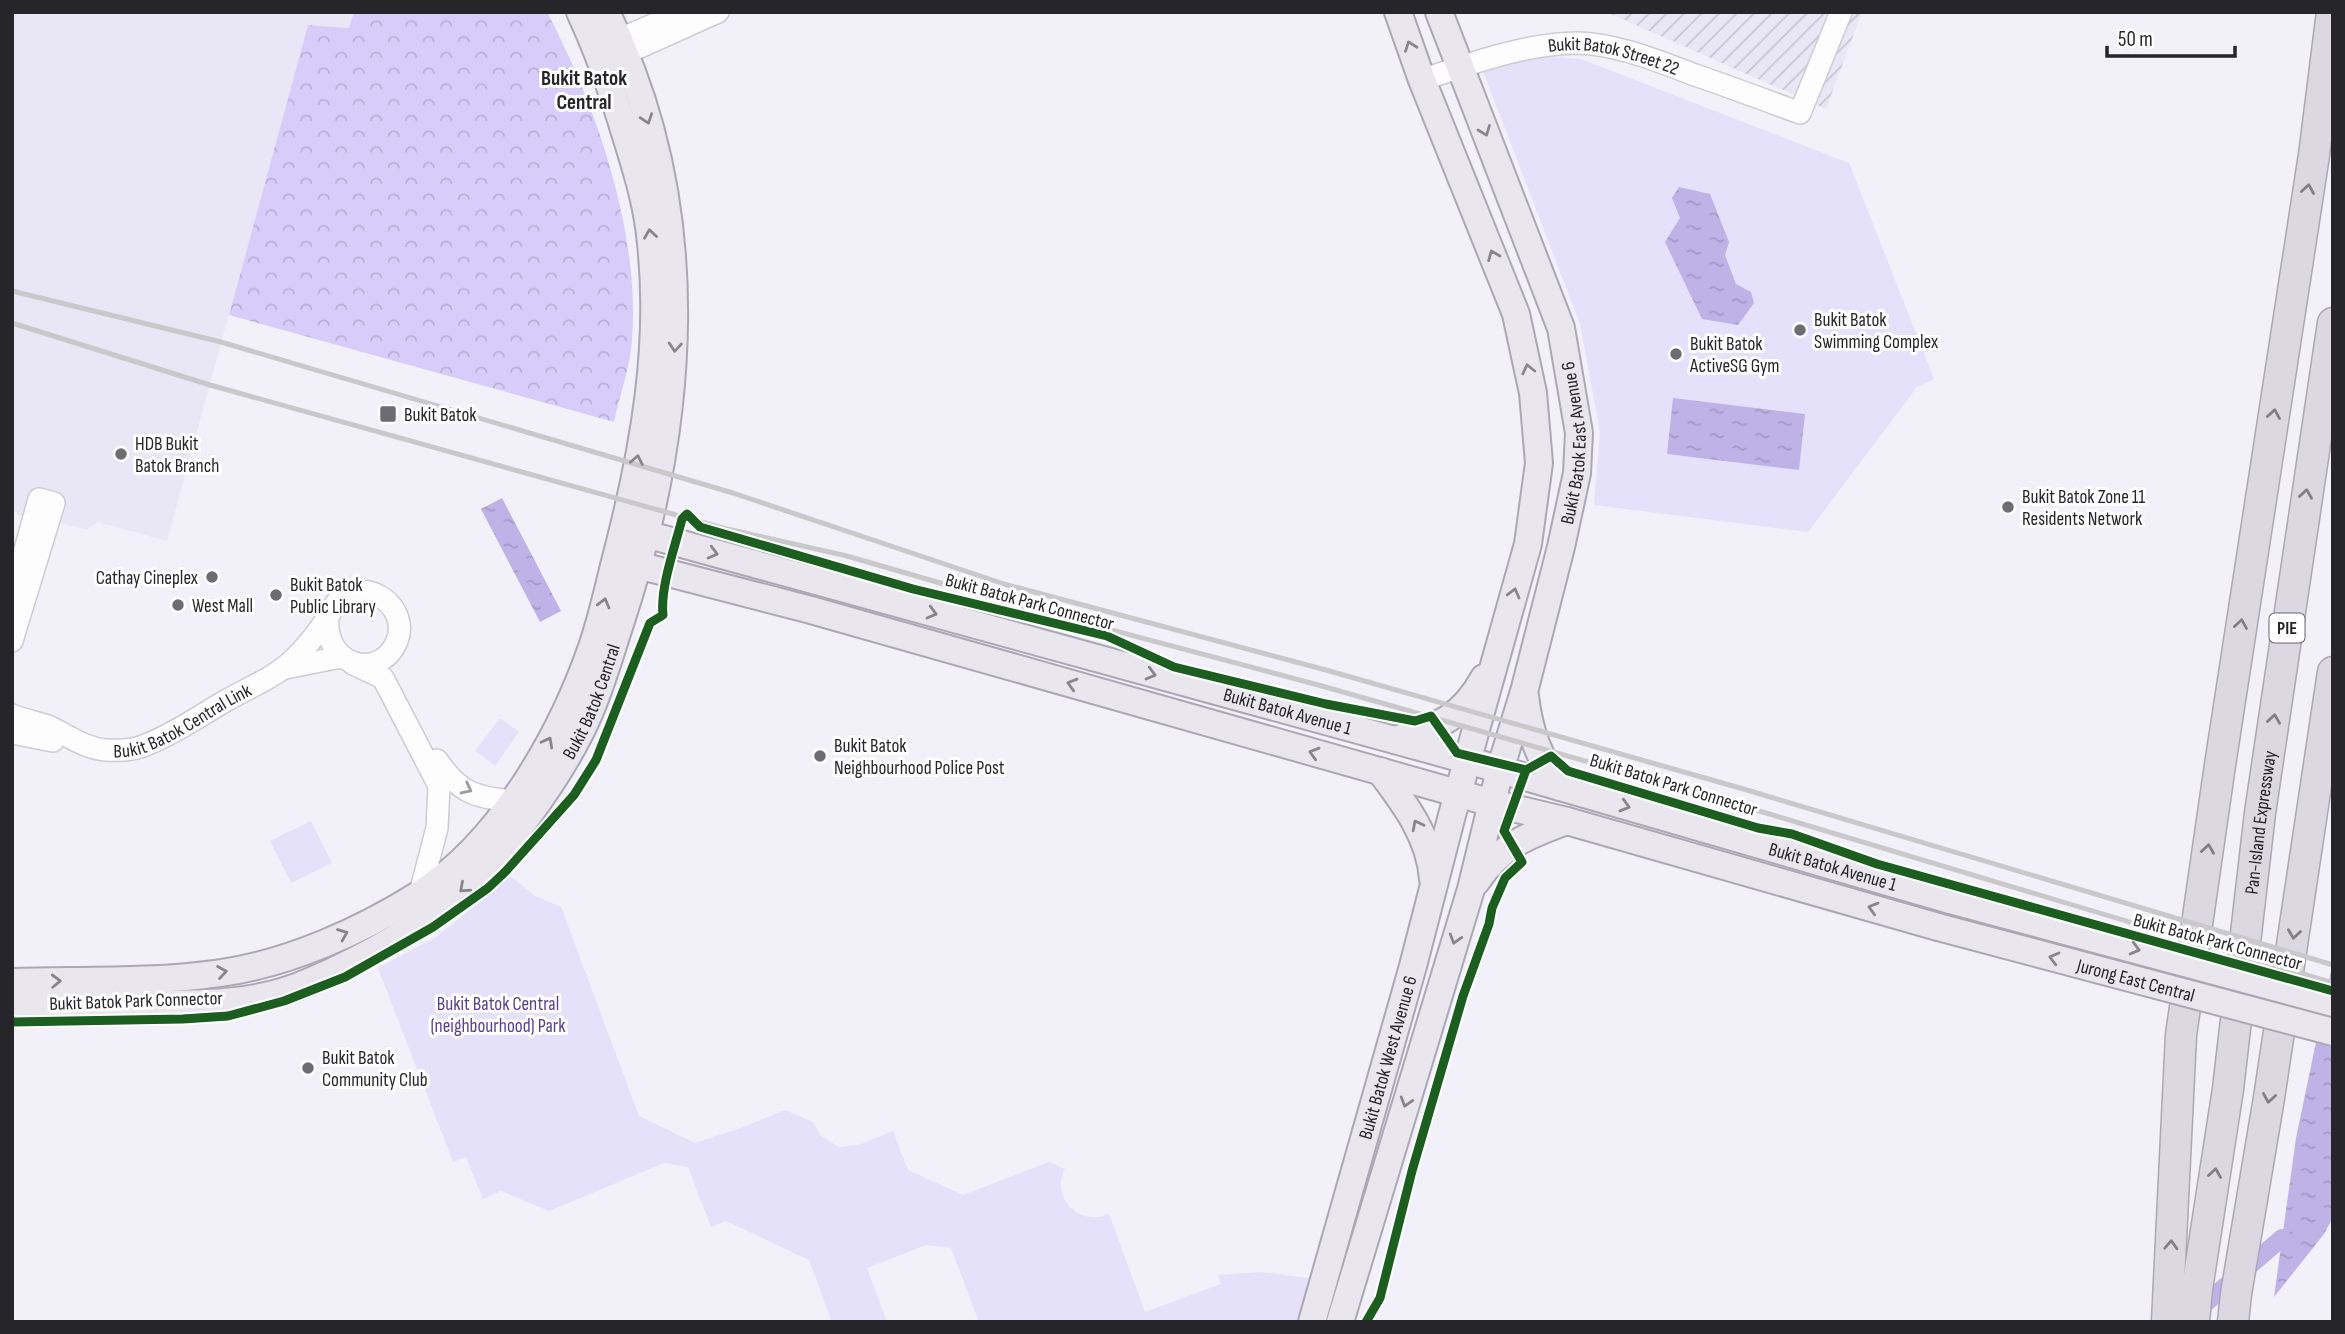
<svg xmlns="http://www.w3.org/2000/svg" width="2345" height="1334" viewBox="0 0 2345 1334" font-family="'Sofia Sans Condensed',sans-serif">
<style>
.built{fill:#e9e6f6}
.industrial{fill:url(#industrial-furrows)}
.green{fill:#e6e1fb}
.forest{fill:url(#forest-crowns)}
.water{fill:url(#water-ripples)}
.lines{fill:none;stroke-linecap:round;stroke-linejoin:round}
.canal{stroke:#beb2e7;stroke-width:18}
.minor-casing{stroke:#ceccd2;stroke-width:24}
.major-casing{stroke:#aba8b5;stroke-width:30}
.highway-casing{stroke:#aba8b5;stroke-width:33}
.minor{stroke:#fdfdfe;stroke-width:21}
.major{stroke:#e9e7ed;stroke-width:26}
.highway{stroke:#dbd8e2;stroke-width:30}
.rail{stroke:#c9c9cb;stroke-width:5}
.major-bridge-casing{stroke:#aba8b5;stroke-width:30;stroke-linecap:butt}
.major-bridge{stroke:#e9e7ed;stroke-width:26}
.cycleway-casing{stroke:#fff;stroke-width:13}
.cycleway{stroke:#1b5e20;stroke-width:9}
.oneway{stroke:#88868c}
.oneway2{stroke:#807e86}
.oneway3{stroke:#9c9c9f}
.poi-dot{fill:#6d6c72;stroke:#fff;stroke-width:2.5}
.labels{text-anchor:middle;stroke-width:6;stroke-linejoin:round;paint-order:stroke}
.shield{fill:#fff;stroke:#67666a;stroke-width:2}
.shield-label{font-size:18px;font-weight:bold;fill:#26252a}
.street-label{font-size:19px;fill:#26252a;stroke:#fff}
.poi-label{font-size:19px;fill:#26252a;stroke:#fff;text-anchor:start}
.park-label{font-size:19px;fill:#583e93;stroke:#fff}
.neighbourhood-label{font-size:21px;font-weight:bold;fill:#26252a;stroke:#fff}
</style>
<defs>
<pattern id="industrial-furrows" width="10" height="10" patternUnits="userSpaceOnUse" patternTransform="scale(1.75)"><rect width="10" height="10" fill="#e9e6f6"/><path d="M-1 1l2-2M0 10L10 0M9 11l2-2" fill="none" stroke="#c8c5d3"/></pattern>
<pattern id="forest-crowns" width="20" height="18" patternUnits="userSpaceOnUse" patternTransform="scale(1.75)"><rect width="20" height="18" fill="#d8cdfa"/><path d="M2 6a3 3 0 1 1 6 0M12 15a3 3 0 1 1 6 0" fill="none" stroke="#b9b0d6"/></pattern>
<pattern id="water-ripples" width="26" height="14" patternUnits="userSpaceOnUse" patternTransform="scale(1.75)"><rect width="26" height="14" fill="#beb2e7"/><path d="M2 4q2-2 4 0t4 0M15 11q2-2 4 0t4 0" fill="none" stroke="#a399c6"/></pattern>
</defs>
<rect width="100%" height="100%" fill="#f2f0f8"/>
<!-- built -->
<path class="built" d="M12,12h342l-4,16 -42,-3 -141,516 -69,-19 -11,7 -69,-14 -6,-7z"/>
<!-- industrial -->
<path class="industrial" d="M1457,12h405l-36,97 -215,-95z"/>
<!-- green -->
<path class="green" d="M1540,56l41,3 268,104 85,216 -17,8 -109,145 -214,-27 6,-73 -20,-108 -97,-253z
M500,718l19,14 -24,34 -20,-15z
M311,821l21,42 -41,20 -21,-42z
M509,875l26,21 26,11 78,209 56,27 46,-15 44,-18 28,12 8,14 18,11 20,-2 34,-14 15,39 55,25 86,-33 16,7c-15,29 14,58 44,45l36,98 76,-28 -3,-9 44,-3 53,7 -13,43h-323l-28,-74 -25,-3 -59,23 20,54h-55l-23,-62 -83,-39 -15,6 -23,-60 -24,-4 -115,48 -48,-20 -18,8 -17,-42 -13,5 -75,-194 58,-31 59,-47z"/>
<!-- forest -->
<path class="forest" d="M354,12h193c8,14 14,29 21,43 39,84 74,201 63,294 -3,24 -12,49 -17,73l-385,-107 79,-290 41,3z"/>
<!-- water -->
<path class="water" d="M1679,187l31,7 19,48 -4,13 11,29 15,8 3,11 -16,22 -36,-6 -37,-77 15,-24 -8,-20z
M1673,398l132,16 -6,56 -132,-16z
M502,498l59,113 -21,11 -59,-113z
M2333,961v256l-9,17 -50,63 22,-159z"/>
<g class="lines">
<!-- canal -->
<path class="canal" d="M2194,1313l88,-75"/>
<defs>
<g id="minor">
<path d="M606,45l77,-33"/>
<path d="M611,60l107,-48"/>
<path id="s1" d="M1422,80c46,-16 106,-37 155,-37 40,1 81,18 118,32 35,12 70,25 105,38l41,-101"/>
<path d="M12,597l27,-98 15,4 -42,138"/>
<path d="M353,664l30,14 56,108 -2,42 -17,65"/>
<path d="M285,668l56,-11"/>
<path id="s2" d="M12,715c12,5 24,7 36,11 20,9 35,22 58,24 14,1 30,0 42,-6 28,-11 53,-29 79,-44 23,-13 49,-23 68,-42 12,-12 24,-27 33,-41 4,-7 6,-13 12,-18 28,-23 70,9 57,42 -16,40 -74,27 -69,-25"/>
<path d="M12,733l41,8"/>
<path d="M437,760c22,33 39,38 77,41"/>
</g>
<g id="major">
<path id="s3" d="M631,530l836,230 483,140"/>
<path d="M622,561l189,49 681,193 75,18 371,106"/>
<path d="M1525,696c4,35 14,63 35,91"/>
<path d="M1395,740c42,-14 66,-20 89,-62"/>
<path d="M1380,771c25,33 50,66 53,108"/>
<path d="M1476,882c24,-36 52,-47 91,-61"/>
<path d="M12,982c69,-2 140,1 209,-9 69,-10 140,-42 199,-79 81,-52 141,-158 172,-247 11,-32 18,-67 27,-101 25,-98 43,-200 32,-302 -3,-38 -14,-72 -25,-108 -13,-43 -27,-83 -46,-124"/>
<path id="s4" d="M12,1007c45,-1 91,-2 136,-3 55,0 109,1 161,-22 53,-23 109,-53 153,-91 42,-37 94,-110 119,-160 17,-34 27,-71 39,-107 66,-201 83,-417 -14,-612"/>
<path id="s5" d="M1312,1322l101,-356 39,-151 76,-271 11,-81 -6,-70 -17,-79 -94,-234 -24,-68"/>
<path id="s6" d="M1340,1322l131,-433 29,-119 25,-82 36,-141 16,-74 2,-40 -18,-105 -122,-316"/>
</g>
<g id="highway">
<path d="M2167,1322l14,-287 39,-270 94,-610 18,-143"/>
<path id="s7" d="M2194,1322l3,-33 31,-200 32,-276 73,-490"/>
<path d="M2233,1322l3,-28 33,-196 64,-426"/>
</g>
</defs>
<!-- minor casing -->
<use href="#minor" class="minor-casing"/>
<!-- major casing -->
<use href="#major" class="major-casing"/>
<!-- highway casing -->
<use href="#highway" class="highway-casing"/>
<!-- minor -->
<use href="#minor" class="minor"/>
<!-- major -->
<use href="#major" class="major"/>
<!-- highway -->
<use href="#highway" class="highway"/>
<!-- rail -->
<path class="rail" d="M12,291l209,51 512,151 271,91 322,86 414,118 593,177
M12,323l198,62 513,143 124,28 152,44 323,86 414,118 597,179"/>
<defs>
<g id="major-bridge">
<path d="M1950,900l383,103"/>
<path id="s8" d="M1938,927l395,105"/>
</g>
</defs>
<!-- major-bridge casing -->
<use href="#major-bridge" class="major-bridge-casing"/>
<!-- major-bridge -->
<use href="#major-bridge" class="major-bridge"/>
<defs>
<path id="cycleway" d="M12,1022l171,-3 45,-3 56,-15 61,-24 88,-50 55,-39 17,-16 69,-77 22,-35 54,-137 13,-8c-3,-28 12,-68 19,-96l5,-5 13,13 213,62 194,47 67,31 152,37 89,17 16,-5 26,37 69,17 25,-14 17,15 190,57 34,6 85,30 456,127
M1366,1322l14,-24 32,-127 51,-175 26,-72 3,-16 13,-30 17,-16 -18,-31 22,-61"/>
</defs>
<!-- cycleway casing -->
<use href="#cycleway" class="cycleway-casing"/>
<!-- cycleway -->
<use href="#cycleway" class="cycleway"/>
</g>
<!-- one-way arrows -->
<defs><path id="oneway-chevron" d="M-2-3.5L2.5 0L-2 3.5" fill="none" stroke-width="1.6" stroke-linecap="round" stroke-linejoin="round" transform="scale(1.75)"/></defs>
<g class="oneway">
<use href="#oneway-chevron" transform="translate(1410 46) rotate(-110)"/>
<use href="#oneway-chevron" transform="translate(647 119) rotate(71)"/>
<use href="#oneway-chevron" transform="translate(1485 131) rotate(69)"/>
<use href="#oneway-chevron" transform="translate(650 234) rotate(-98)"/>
<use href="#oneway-chevron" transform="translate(1493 255) rotate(-112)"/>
<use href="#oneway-chevron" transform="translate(675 347) rotate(95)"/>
<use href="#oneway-chevron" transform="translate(1528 369) rotate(-103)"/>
<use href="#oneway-chevron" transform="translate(637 460) rotate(-79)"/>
<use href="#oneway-chevron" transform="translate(713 553) rotate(15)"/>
<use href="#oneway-chevron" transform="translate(1514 593) rotate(-75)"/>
<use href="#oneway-chevron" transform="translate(604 603) rotate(-75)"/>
<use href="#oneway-chevron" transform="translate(932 613) rotate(15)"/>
<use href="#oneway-chevron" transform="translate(1151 674) rotate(15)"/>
<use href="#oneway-chevron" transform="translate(1072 684) rotate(-164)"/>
<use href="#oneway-chevron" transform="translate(548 742) rotate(-62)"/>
<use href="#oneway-chevron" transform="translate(1314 753) rotate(-164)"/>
<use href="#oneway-chevron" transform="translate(1625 806) rotate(16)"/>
<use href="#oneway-chevron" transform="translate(1417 825) rotate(-117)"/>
<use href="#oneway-chevron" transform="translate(464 888) rotate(138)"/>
<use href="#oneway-chevron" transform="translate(1873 908) rotate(-164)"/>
<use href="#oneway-chevron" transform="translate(343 934) rotate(-22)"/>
<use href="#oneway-chevron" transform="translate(1455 939) rotate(107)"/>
<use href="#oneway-chevron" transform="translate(2135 949) rotate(15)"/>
<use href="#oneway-chevron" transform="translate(2054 958) rotate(-165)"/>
<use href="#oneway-chevron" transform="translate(222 972) rotate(-9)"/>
<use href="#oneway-chevron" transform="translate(56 981) rotate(-2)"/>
<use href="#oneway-chevron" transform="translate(1406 1102) rotate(107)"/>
</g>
<g class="oneway2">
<use href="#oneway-chevron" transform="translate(2308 189) rotate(-81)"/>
<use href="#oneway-chevron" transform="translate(2274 414) rotate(-81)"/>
<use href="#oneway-chevron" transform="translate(2306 494) rotate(-82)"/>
<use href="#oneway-chevron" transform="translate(2241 624) rotate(-81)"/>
<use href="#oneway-chevron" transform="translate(2274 719) rotate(-82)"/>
<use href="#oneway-chevron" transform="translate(2208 849) rotate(-82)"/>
<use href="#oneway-chevron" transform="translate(2294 934) rotate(98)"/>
<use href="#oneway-chevron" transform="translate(2269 1098) rotate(99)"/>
<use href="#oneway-chevron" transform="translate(2215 1173) rotate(-81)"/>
<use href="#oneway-chevron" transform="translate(2171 1245) rotate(-87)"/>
</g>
<use class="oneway3" href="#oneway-chevron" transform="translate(467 789) rotate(27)"/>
<!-- markers -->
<g class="poi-dot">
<circle cx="1800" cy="330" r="7"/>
<circle cx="1676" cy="354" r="7"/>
<rect x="379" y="405" width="18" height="18" rx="3.5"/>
<circle cx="121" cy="454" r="7"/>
<circle cx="2008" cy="507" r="7"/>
<circle cx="212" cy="577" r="7"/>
<circle cx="276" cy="595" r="7"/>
<circle cx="178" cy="605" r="7"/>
<circle cx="820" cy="756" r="7"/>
<circle cx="308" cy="1068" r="7"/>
</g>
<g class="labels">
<!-- shield labels -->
<rect class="shield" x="2269.5" y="613.5" width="35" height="29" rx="5"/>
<g class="shield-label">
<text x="2287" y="634">PIE</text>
</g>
<!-- street labels -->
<g class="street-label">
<text dy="7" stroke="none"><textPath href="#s1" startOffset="198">Bukit Batok Street 22</textPath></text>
<text dy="7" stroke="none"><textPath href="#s6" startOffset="912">Bukit Batok East Avenue 6</textPath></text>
<text transform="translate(1030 601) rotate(15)" y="7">Bukit Batok Park Connector</text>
<text dy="7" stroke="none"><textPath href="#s4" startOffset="710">Bukit Batok Central</textPath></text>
<text dy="7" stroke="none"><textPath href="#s3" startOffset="681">Bukit Batok Avenue 1</textPath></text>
<text dy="7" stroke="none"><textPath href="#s2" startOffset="184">Bukit Batok Central Link</textPath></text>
<text transform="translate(1674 784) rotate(17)" y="7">Bukit Batok Park Connector</text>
<text dy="7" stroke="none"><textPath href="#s7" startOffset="504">Pan-Island Expressway</textPath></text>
<text dy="7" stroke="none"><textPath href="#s3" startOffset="1248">Bukit Batok Avenue 1</textPath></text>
<text transform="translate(2218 941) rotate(15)" y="7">Bukit Batok Park Connector</text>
<text dy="7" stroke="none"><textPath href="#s8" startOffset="205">Jurong East Central</textPath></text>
<text transform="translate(136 1000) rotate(-2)" y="7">Bukit Batok Park Connector</text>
<text dy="7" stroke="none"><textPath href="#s5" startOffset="275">Bukit Batok West Avenue 6</textPath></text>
</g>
<!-- poi labels -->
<g class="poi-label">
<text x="1814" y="326">Bukit Batok<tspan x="1814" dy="22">Swimming Complex</tspan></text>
<text x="1690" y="350">Bukit Batok<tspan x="1690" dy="22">ActiveSG Gym</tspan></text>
<text x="404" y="421">Bukit Batok</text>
<text x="135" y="450">HDB Bukit<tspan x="135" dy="22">Batok Branch</tspan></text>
<text x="2022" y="503">Bukit Batok Zone 11<tspan x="2022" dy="22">Residents Network</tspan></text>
<text x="198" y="584" text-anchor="end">Cathay Cineplex</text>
<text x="290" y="591">Bukit Batok<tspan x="290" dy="22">Public Library</tspan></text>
<text x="192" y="612">West Mall</text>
<text x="834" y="752">Bukit Batok<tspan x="834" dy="22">Neighbourhood Police Post</tspan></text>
<text x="322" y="1064">Bukit Batok<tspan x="322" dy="22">Community Club</tspan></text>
</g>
<!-- park labels -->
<g class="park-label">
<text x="498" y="1010">Bukit Batok Central<tspan x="498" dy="22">(neighbourhood) Park</tspan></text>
</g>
<!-- neighbourhood labels -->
<g class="neighbourhood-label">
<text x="584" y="85">Bukit Batok<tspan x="584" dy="24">Central</tspan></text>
</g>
</g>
<!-- border -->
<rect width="2345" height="1334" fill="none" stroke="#26252a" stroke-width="28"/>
<!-- scale -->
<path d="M2107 46v10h128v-10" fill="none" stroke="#26252a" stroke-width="3.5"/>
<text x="2118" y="46" font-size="21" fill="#26252a" stroke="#ffffff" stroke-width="5" paint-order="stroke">50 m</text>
</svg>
